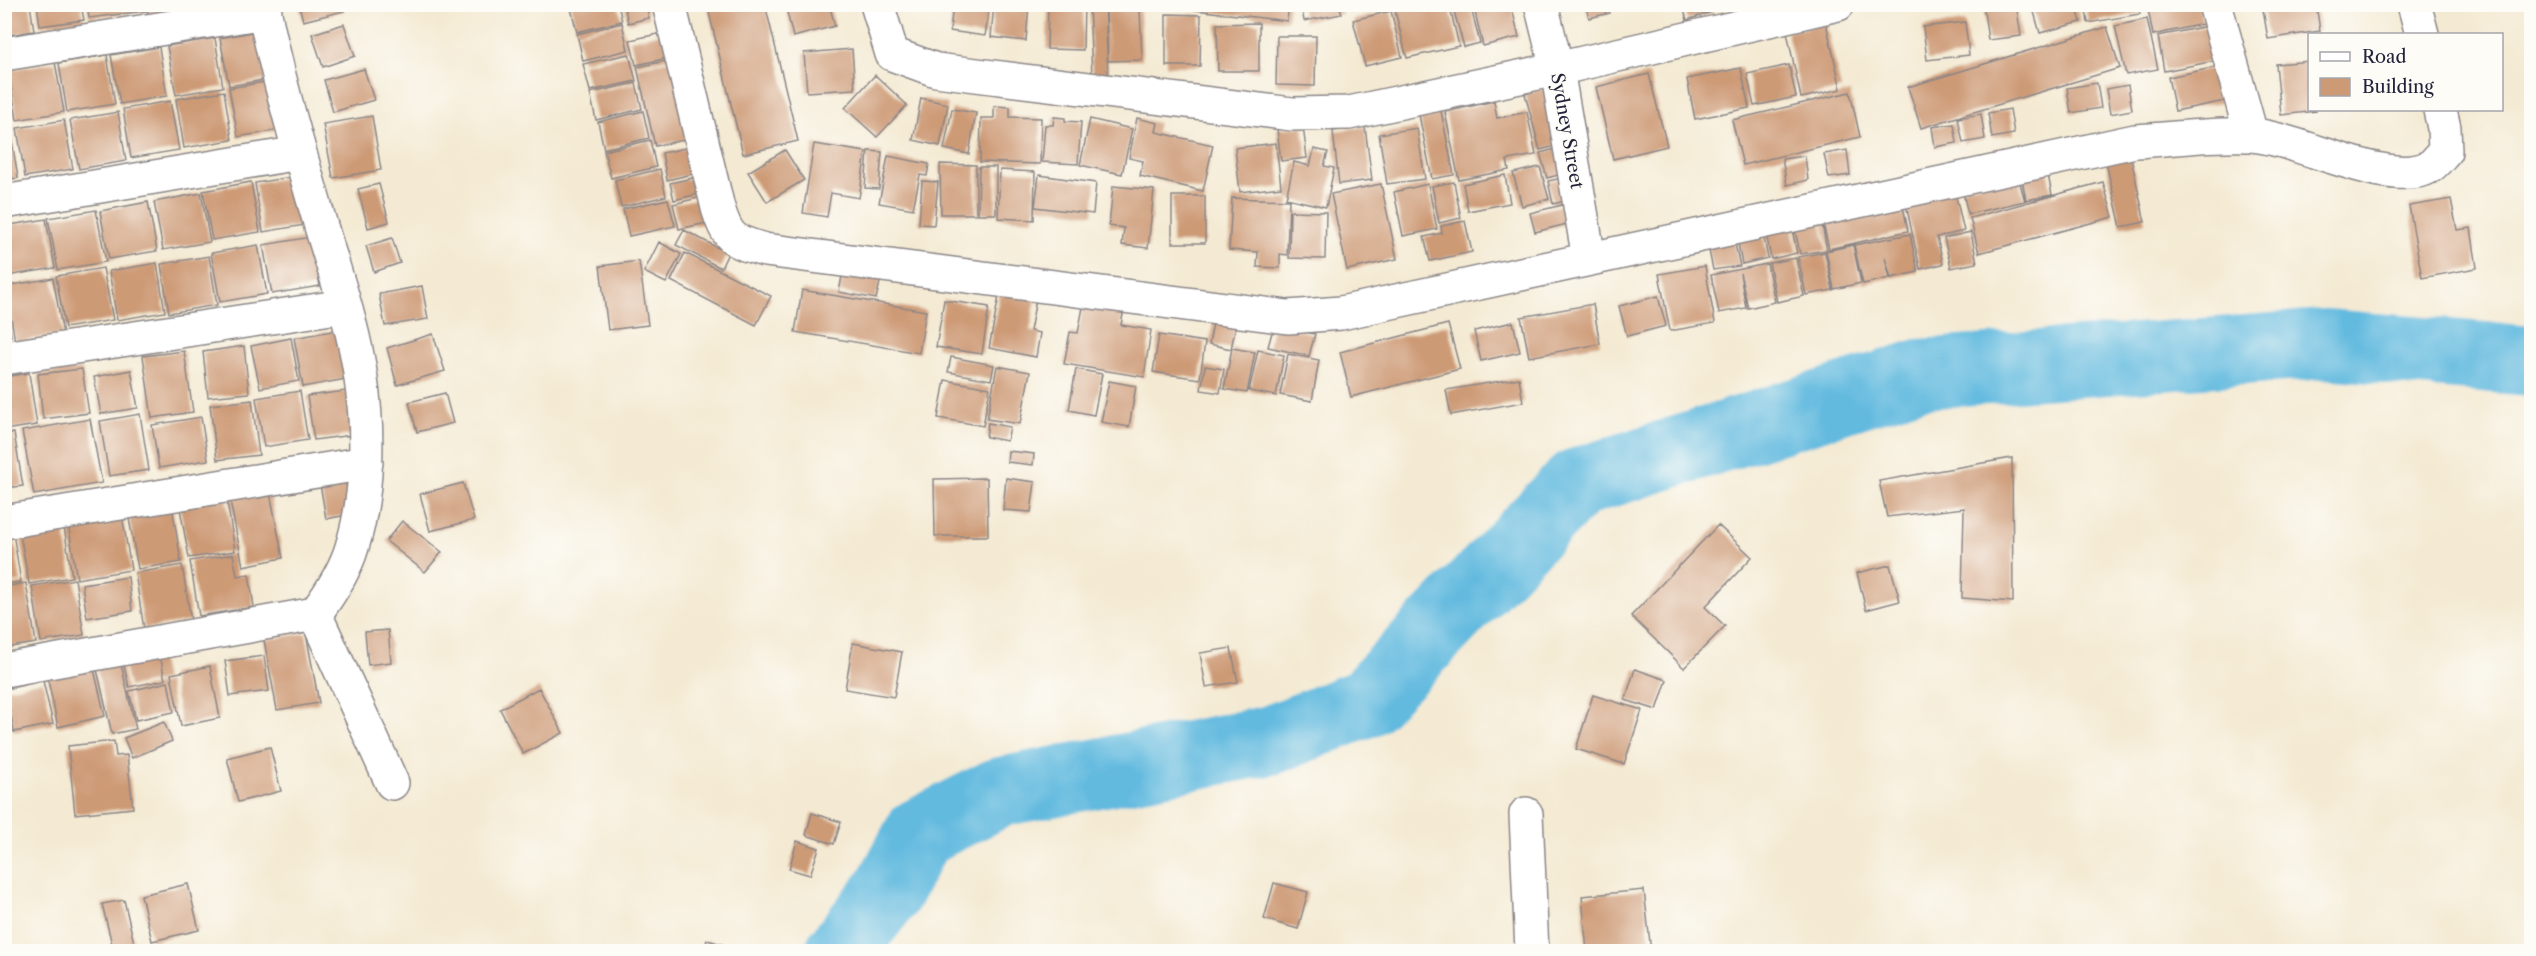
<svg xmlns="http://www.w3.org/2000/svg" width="2536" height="956" viewBox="0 0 2536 956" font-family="'Libre Caslon Text',serif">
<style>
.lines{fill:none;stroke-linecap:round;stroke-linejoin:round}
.river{stroke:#62badf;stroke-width:70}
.building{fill:#cd9a76}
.minor-casing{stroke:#8b8687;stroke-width:36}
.minor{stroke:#fff;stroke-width:33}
.labels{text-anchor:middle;stroke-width:4.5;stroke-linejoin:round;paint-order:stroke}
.street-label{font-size:18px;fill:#22223b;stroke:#fdfcf7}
</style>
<rect width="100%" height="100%" fill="#fdfcf7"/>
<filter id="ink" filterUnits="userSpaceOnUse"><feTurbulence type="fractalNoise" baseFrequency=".0167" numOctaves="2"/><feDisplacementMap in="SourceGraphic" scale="12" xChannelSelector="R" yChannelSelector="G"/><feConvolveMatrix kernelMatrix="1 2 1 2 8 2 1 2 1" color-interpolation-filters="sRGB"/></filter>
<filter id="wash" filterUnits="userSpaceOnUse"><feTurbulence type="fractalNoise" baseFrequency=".008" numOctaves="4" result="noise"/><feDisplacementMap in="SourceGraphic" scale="24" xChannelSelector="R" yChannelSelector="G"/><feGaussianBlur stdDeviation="1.35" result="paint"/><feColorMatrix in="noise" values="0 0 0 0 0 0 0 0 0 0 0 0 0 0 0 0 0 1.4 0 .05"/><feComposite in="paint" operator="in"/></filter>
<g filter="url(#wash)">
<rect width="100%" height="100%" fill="#f4ead3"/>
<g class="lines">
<!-- river -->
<path class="river" d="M840,952l48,-61 31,-58 81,-41 271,-52 94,-37 212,-220 343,-109 405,-30 207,17"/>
</g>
<g id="blocks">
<!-- building -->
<path class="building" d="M4,4h26l4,27 -30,5z
M37,4h44l3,16 -44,6z
M87,4h58l1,7 -57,7z
M147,4h46v6l-45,6z
M618,4l4,17 -45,11 -7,-27z
M624,4h22l3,14 -21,5z
M707,4h58l33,137 -55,13z
M785,4h44l6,22 -42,11z
M953,4h37l-5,32 -35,-5z
M994,4h35l-3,37 -35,-4z
M1048,4h36l-1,46 -36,-1z
M1089,4h16l3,72 -16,1z
M1187,4h102l-2,17 -100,-12z
M1301,4h38l3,10 -38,7z
M1423,4h26l10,42 -52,12 -12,-47z
M1452,4h18l10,39 -16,4z
M1473,4h38l8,33 -36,9z
M1585,4h22l3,9 -21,5z
M1682,4h28l2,8 -25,8z
M2016,4l5,32 -33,4 -5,-35z
M2085,4h53l2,10 -52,9z
M2147,4h52l4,20 -50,11z
M2262,4h54l4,27 -52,8z
M299,5h44l1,6 -41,10z
M2032,5h44l5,17 -41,11z
M1140,9l2,51 -34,1 -2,-51z
M1391,11l11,46 -37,9 -12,-46z
M1166,14l35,1 -1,51h-34z
M2147,19l11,50 -32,6 -11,-49z
M1965,22l4,33 -42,5 -4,-33z
M622,23l6,27 -45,11 -6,-27z
M1259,23v48h-41l-1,-47z
M1826,23l15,66 -40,9 -14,-66z
M344,24l11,32 -32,11 -11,-33z
M2208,26l7,35 -51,10 -6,-35z
M2107,27l13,41 -199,60 -13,-41z
M268,29l8,49 -47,8 -9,-48z
M667,32l6,25 -37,8 -6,-25z
M1277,36h39l-1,50 -39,-1z
M215,38l8,49 -47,8 -9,-49z
M159,47l8,49 -47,8 -9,-49z
M852,49l3,40 -48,3 -3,-39z
M629,54l7,27 -46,10 -7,-27z
M107,55l8,49 -48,8 -8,-49z
M675,59l18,79 -38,8 -18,-79z
M2310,61v49l7,1 -36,4 -5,-51z
M55,62l9,50 -47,8 -9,-50z
M1789,65l7,32 -42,9 -7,-32z
M2218,67l7,34 -50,10 -7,-34z
M1741,68l8,40 -54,11 -8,-40z
M364,69l10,31 -41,12 -9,-32z
M1649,74l18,72 -54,13 -17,-72z
M875,75l32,30 -30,32 -32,-29z
M277,80l8,49 -47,8 -9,-49z
M636,83l6,26 -46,11 -6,-27z
M2097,83l4,25 -30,5 -4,-25z
M2128,85l4,25 -22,4 -4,-25z
M1552,86l16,57 -28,7 -15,-56z
M4,90l7,31 -7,1z
M224,91l8,49 -48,8 -8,-49z
M1850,92l10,45 -117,28 -11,-45z
M921,98l27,6 -8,42 -27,-6z
M170,101l9,49 -48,8 -8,-49z
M1494,101l3,17 30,-6 9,43 -29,5 2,10 -50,10 -14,-68z
M994,106l16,1v10l31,1 -1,46 -60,-2 1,-44h13z
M1440,106l14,69 -22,4 -14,-69z
M952,109l24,4 -7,41 -25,-5z
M2010,109l4,25 -22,4 -4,-25z
M643,111l6,27 -45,11 -6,-27z
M118,112l8,49 -47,8 -9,-49z
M1981,114l4,25 -22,4 -5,-25z
M372,116l9,54 -48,8 -10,-54z
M1054,117l11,1v3l16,1 -3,42 -36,-2 3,-37h8z
M1137,118l21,5 -2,9 57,13 -10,46 -63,-15 3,-15 -14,-3z
M1090,119l42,10 -10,45 -42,-9z
M64,120l9,49 -48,8 -8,-49z
M1954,124l3,19 -22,4 -3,-20z
M1303,126l4,32 -26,3 -4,-32z
M1365,127l7,53 -33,4 -6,-53z
M1417,128l8,51 -38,5 -8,-50z
M10,129l8,49 -14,2v-50z
M650,140l6,27 -45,11 -7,-27z
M1276,143l5,44 -41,5 -5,-44z
M814,144l52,8 -7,46 -28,-5 -4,24 -24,-4z
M699,145l6,26 -38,9 -5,-27z
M1559,148l7,25 -19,5 -7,-25z
M1314,149l14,3 -4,14 10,2 -8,39 -40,-9 8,-36 16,4z
M2129,149l16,73 -24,5 -17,-73z
M785,150l19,30 -37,22 -19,-30z
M1847,150l3,25 -21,3 -5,-24z
M868,151l14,1 -3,37 -14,-1z
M888,156l41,8 -2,12 -7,-1 -7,34 -34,-6z
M1805,156l3,24 -21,5 -5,-26z
M940,164l36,1v49h-35z
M2046,164l6,31 -26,5 -6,-30z
M979,167h17v47h-18z
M1540,167l9,32 -27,7 -9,-33z
M660,169l6,27 -45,11 -6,-27z
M1000,170l35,2 -1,48 -36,-2z
M302,175l9,49 -48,8 -8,-49z
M706,175l4,16 -36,9 -4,-17z
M1039,175l57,8 -3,31 -58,-7z
M1505,175l5,28 -42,8 -5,-27z
M2018,176l7,25 -57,13 -6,-26z
M1567,177l6,22 -20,5 -5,-23z
M922,181l16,1 -4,43 -15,-1z
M251,182l9,50 -48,8 -9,-49z
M1454,182l7,36 -22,5 -7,-37z
M2103,182l10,35 -134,36 -9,-35z
M379,184l10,38 -21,6 -10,-39z
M1381,184l16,75 -50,11 -16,-76z
M1428,184l9,45 -34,7 -9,-44z
M1113,186l41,4 -6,58 -26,-3 2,-17 -15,-2z
M1954,188l10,43 -27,6 6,27 -23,5 -15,-69z
M201,193l9,49 -47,8 -9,-48z
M711,195l5,26 -37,8 -6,-25z
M1172,196h33v47h-33z
M1232,198l57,2 -2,55 -7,-1v14l-23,-1 1,-15 -29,-2z
M668,199l7,27 -46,10 -6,-27z
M2451,199l6,31 14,-2 6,40 -55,10 -13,-72z
M1902,201l6,30 -79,18 -7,-30z
M148,202l9,49 -48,8 -9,-48z
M1574,202l5,19 -44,11 -5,-19z
M96,210l10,52 -48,8 -10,-52z
M1290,211l36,1 -1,47 -36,-1z
M46,219l9,49 -48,8 -3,-14v-36z
M1821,220l6,30 -27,4 -6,-29z
M1465,221l7,31 -42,9 -6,-24 18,-4 -1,-7z
M1791,223l6,30 -26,6 -6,-30z
M1762,229l6,29 -26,6 -6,-30z
M684,230l44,23 -7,15 -45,-23z
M1971,232l6,31 -26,5 -7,-30z
M1910,234l8,38 -27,6 -6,-21 5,21 -27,6 -9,-39z
M1733,235l7,31 -27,4 -6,-29z
M311,237l9,49 -48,8 -9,-49z
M392,238l8,25 -26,9 -8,-26z
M659,242l22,12 -15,29 -22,-11z
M258,245l9,49 -47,8 -9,-49z
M1853,245l8,38 -27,6 -8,-38z
M1825,252l8,38 -27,5 -8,-38z
M685,253l86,43 -15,29 -85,-44z
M209,256l8,49 -48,8 -8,-49z
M1796,258l8,38 -27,6 -8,-39z
M639,261l9,64 -40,5 -8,-64z
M157,263l8,49 -48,8 -8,-49z
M1767,264l8,38 -27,6 -8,-35 6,35 -27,5 -8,-38z
M844,266l38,8 -6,25 -37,-7z
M1705,266l10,57 -45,8 -11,-57z
M103,268l10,52 -48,8 -9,-52z
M53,278l10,56 -48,8 -9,-56z
M422,286l6,33 -43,7 -6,-32z
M802,290l124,21 -7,42 -124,-21z
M1000,291l36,8 -6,32 10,2 -4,24 -47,-9z
M1658,296l8,30 -39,10 -8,-30z
M944,300l45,7 -7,47 -46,-7z
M1084,302l40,7 -3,16 30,5 -7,47 -80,-13 6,-32 8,1z
M1593,304l7,40 -71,13 -8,-40z
M4,305l7,31 -7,1z
M1215,312l23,4 -7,33 -22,-5z
M1513,322l7,30 -39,9 -7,-30z
M1448,324l12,45 -109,28 -11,-45z
M1274,325l41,9 -6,22 -41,-9z
M337,330l9,49 -43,8 -9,-49z
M433,334l12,37 -48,14 -10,-37z
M1159,335l46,7 -5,37 -47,-7z
M291,338l8,43 -39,7 -9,-42z
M244,346l5,47 -41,4 -5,-45z
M1232,348l23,4 -8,41 -23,-4z
M1258,350l26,5 -8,41 -27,-5z
M184,351l9,61 -41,6 -9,-62z
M1288,354l31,6 -7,41 -32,-6z
M951,357l43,8 -3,15 -43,-8z
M997,366l33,6 -10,52 -33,-5z
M1205,366l19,3 -4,24 -19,-3z
M82,369l7,44 -46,6 -5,-45z
M1076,369l26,5 -8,41 -25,-5z
M131,370l7,38 -37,6 -7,-37z
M29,373l8,52 -33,5v-53z
M1519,378l4,24 -72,13 -5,-25z
M945,380l45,8 -7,38 -45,-8z
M1109,381l27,5 -7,41 -28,-5z
M354,390l6,44 -46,6 -7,-44z
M300,391l8,49 -44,7 -8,-49z
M445,393l8,30 -36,9 -8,-30z
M252,400l7,55 -42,5 -7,-55z
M140,414l9,56 -40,6 -9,-55z
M201,417l7,43 -49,8 -7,-43z
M90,419l12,64 -68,12 -12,-64z
M988,423l22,4 -3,14 -21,-4z
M14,433l9,53 -19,2v-54z
M1008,451l26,3 -1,11 -26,-3z
M2012,458l1,144 -51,-4 2,-90 -77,9 -8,-36z
M987,478l1,58h-53l-1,-57z
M1006,478l29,4 -4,30 -28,-2z
M345,479l7,35 -26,5 -6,-35z
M463,483l11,37 -44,11 -10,-37z
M269,488l14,70 -40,8 -14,-70z
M226,495l9,56 -46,7 -10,-55z
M172,506l9,56 -43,7 -10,-56z
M122,514l9,56 -54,9 -9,-56z
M63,521l9,56 -43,7 -10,-56z
M402,521l40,31 -17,20 -39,-31z
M1718,525l34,32 -47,50 20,19 -41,42 -53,-52z
M13,533l8,49 -17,2v-49z
M233,554l4,22 12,-2 5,33 -55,9 -9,-55z
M182,565l9,56 -47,8 -9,-56z
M1890,565l10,36 -34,9 -9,-37z
M128,577l4,34 -45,7 -5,-34z
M75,579l9,56 -43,7 -9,-56z
M26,583l10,60 -32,5v-61z
M388,630l3,32 -23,3 -3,-33z
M306,633l13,70 -42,7 -13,-70z
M853,643l49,9 -8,45 -49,-8z
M1231,648l7,34 -32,5 -6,-34z
M160,655l5,25 -36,7 -6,-25z
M264,656l5,35 -39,5 -5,-35z
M120,660l16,69 -24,5 -16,-69z
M93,665l12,51 -47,11 -11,-52z
M210,666l10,52 -39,8 -10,-52z
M1635,669l32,11 -10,30 -32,-10z
M43,681l10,43 -39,8 -8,-43z
M168,682l6,30 -38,8 -7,-29z
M539,688l24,45 -40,21 -23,-45z
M1593,695l49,15 -18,54 -48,-15z
M4,708l6,29 -6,1z
M164,722l8,19 -40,17 -8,-20z
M114,741l2,15 11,-1 6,53 -58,6 -7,-68z
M270,747l11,44 -43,11 -11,-44z
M812,813l29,9 -7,22 -28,-9z
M797,841l22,7 -9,27 -21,-6z
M1274,883l34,9 -10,37 -34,-10z
M188,884l11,46 -47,11 -11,-46z
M1644,890l7,62h-64l-5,-56z
M124,900l11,47 -21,5 -12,-48z
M707,940l32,9v3h-36z"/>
</g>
</g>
<g filter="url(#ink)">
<use href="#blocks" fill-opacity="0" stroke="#8b8687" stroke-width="1.5"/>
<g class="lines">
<defs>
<path id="minor" d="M669,4l49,204c10,32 15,33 47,42l523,67 53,-4 794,-172c37,-2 79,-8 115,-6 46,2 139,54 179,32 6,-3 11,-11 16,-16l-1,-23 -4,-18
M877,4l15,50 44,16 356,44 57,-1 208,-44 281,-65
M1541,4l16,65 32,190
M2215,4l36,130
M2414,4l8,30
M4,54l261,-42
M4,202l295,-49
M4,358l340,-52
M4,522l362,-59
M315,614l77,169
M4,670l311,-56c15,-20 30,-43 37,-67 16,-52 17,-114 9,-168 -7,-53 -28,-111 -43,-163 -20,-69 -41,-140 -55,-212
M1526,814l6,138"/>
</defs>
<!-- minor casing -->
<use href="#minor" class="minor-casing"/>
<!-- minor -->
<use href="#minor" class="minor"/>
</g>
</g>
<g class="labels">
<!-- street labels -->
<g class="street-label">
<text transform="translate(1567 131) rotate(80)" y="6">Sydney Street</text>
</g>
</g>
<!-- margin -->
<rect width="2536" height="956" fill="none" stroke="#fdfcf7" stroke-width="24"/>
<!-- legend -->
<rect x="2308" y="33" width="195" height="78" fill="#fdfcf7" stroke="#a5a5ac" stroke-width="1.5"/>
<rect x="2320" y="52" width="30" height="9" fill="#ffffff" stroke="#a5a5ac" stroke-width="1.5"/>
<text x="2362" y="63" font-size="18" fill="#22223b">Road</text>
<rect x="2320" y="78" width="30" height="18" fill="#cd9a76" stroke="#a5a5ac" stroke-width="1.5"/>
<text x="2362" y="93" font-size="18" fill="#22223b">Building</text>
</svg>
